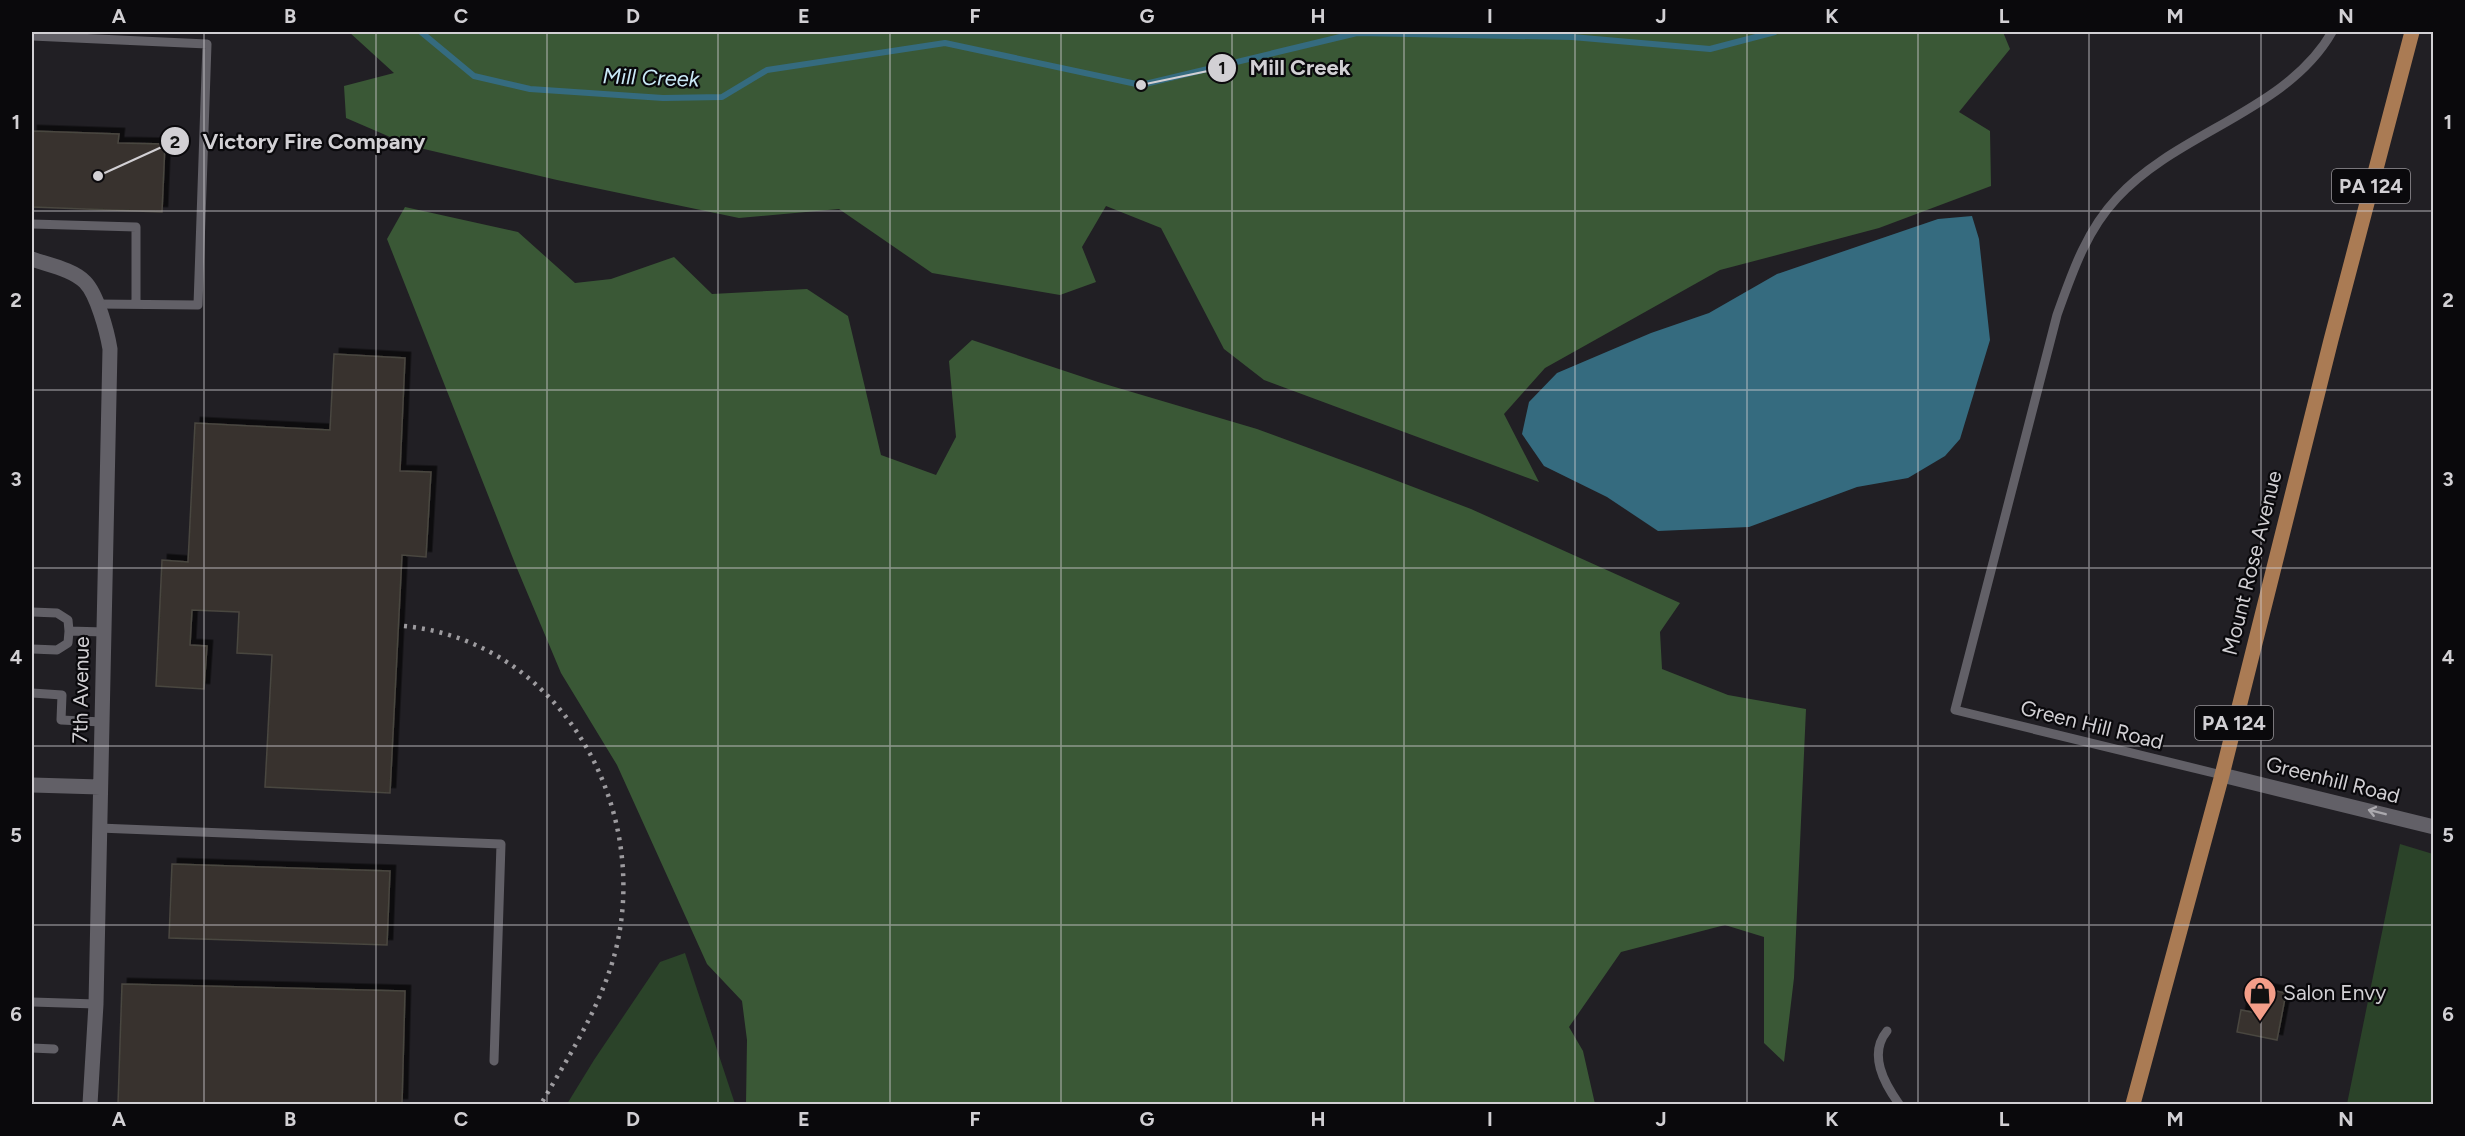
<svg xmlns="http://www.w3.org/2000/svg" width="2465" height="1136" viewBox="0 0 2465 1136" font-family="Figtree,sans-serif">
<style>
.green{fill:#2b4329}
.forest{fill:#3a5836}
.water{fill:#356b7f}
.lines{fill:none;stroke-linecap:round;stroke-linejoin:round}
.stream{stroke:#356b7f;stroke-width:6}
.building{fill:#37332d;stroke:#4a4640;stroke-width:1.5;filter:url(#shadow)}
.service{stroke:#626067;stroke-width:9}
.minor{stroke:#626067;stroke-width:15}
.primary{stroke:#aa7b54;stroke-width:15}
.rail{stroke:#9d9b9f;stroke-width:4.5;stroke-dasharray:3 6;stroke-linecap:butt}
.oneway{stroke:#aba9ae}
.grid{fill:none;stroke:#d2d0d4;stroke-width:1.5;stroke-opacity:0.55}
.labels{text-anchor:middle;stroke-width:4.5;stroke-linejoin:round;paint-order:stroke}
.shield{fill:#0a090c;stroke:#969498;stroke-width:1.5}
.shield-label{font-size:20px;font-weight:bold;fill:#d2d0d4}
.street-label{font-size:21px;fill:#d2d0d4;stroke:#0a090c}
.poi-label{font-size:21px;fill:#d2d0d4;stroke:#0a090c;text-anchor:start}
.water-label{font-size:22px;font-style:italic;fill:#c9e8f6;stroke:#0a090c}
.leader{fill:none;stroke:#d2d0d4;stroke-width:2}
.callout-dot{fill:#d2d0d4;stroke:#0a090c;stroke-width:2}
.mark-label{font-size:18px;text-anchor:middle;font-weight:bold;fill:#111}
.callout-label{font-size:22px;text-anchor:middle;font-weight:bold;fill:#d2d0d4;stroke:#0a090c;stroke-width:4.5;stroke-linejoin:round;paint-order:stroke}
.neatline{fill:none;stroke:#d2d0d4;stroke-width:2}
.grid-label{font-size:20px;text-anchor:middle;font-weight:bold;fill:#d2d0d4}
</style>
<defs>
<filter id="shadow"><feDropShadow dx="5.5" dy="-5.5" stdDeviation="0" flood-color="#0009"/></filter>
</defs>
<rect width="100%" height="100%" fill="#211f24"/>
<!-- green -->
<path class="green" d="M2400,844l33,10v250h-86z
M685,953l50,151h-168l27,-44 66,-98z"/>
<!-- forest -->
<path class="forest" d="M349,32h1654l7,17 -51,63 31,19 1,55 -112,42 -159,42 -175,98 -41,46 35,68 -275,-102 -40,-31 -63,-121 -55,-22 -24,41 14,35 -36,13 -128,-22 -93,-64 -100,9 -182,-38 -146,-34 -65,-28 -2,-32 50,-13z
M405,207l113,25 57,51 36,-4 63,-22 38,37 95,-5 41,27 33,139 55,20 20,-38 -7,-76 23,-21 126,42 159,47 117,43 97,37 209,94 -20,29 2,37 66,26 78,14 -12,269 -10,84 -20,-19v-106l-39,-12 -104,27 -52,75 14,24 12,53h-849l1,-64 -5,-39 -35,-37 -90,-199 -56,-92 -45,-107 -129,-327z"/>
<!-- water -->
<path class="water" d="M1972,216l7,23 11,101 -30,99 -15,17 -37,22 -51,9 -108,40 -91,4 -51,-34 -63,-31 -22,-32 7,-32 28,-29 94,-40 58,-20 68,-39 161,-55z"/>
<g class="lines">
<!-- stream -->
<path class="stream" d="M421,32l53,44 56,13 133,9 59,-1 45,-27 178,-27 196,42 216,-52 215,4 138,12 65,-17"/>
</g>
<!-- building -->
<path class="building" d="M32,131l87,3 -1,9 47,1 -3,68 -130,-5z
M334,354l71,4 -5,113 31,1 -5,85 -24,-2 -12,238 -125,-6 7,-132 -35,-2 2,-41 -47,-2 -2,35 17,1 -3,43 -48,-3 6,-126 26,2 7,-139 135,7z
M172,864l218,7 -3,74 -218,-7z
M122,984l283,7 -3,113h-284z
M2261,988l25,5 -9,47 -40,-8 4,-22 16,3z"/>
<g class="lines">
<!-- service -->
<path class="service" d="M32,36l175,8 -9,261 -102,-1
M32,224l104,3v77
M32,612l25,1 11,7 1,11
M32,649l25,1 11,-7 1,-12 35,1
M32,693l30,2 -1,25 41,2
M2222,775l-267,-65 102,-395c15,-42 29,-84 60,-117 60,-66 170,-87 215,-166
M99,828l402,16 -7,217
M32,1002l64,2
M1887,1031c-19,23 -3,52 12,73
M32,1048l22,1"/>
<!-- minor -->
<path class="minor" d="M32,259c16,6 40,10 53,23 12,12 22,49 25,67l-14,655 -6,100
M2222,775l212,52
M32,785l68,2"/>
<!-- primary -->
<path class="primary" d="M2133,1104l89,-329 109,-435 81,-308"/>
<!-- rail -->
<path class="rail" d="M404,626c155,15 247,178 212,323 -14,56 -47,107 -75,155"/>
</g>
<!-- one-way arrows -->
<defs><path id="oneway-shaft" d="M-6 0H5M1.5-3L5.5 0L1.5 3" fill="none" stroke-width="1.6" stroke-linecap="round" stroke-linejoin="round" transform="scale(1.5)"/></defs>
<use class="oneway" href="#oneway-shaft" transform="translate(2377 812) rotate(-166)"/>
<!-- grid -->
<path class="grid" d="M204,32v1072M376,32v1072M547,32v1072M718,32v1072M890,32v1072M1061,32v1072M1232,32v1072M1404,32v1072M1575,32v1072M1747,32v1072M1918,32v1072M2089,32v1072M2261,32v1072M32,211h2402M32,390h2402M32,568h2402M32,746h2402M32,925h2402"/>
<!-- icons -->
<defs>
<symbol id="shop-pin" viewBox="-11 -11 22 30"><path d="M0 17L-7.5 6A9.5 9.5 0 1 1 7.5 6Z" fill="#f49e89" stroke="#0a090c"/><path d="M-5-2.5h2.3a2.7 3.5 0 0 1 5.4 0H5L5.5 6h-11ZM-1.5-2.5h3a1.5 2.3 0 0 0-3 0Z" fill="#111"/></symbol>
</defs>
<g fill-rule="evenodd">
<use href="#shop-pin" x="2241" y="974" width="38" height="52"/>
</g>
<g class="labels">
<!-- shield labels -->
<g class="shield">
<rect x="2332" y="169" width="78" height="34" rx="4.5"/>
<rect x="2195" y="706" width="78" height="34" rx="4.5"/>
</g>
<g class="shield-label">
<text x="2371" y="193">PA 124</text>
<text x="2234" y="730">PA 124</text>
</g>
<!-- street labels -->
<g class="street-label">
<text transform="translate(2252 563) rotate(-76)" y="7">Mount Rose Avenue</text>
<text transform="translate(81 690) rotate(-89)" y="7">7th Avenue</text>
<text transform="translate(2092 725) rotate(14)" y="7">Green Hill Road</text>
<text transform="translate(2333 780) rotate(14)" y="7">Greenhill Road</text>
</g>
<!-- poi labels -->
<g class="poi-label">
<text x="2283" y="1000">Salon Envy</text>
</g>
<!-- water labels -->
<g class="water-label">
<text transform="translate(651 77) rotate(2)" y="8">Mill Creek</text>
</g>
</g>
<!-- callouts -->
<path class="leader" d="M1141 85L1222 68M98 176L175 141"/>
<g class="callout-dot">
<circle cx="1141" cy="85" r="6"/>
<circle cx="98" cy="176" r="6"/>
<circle cx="1222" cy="68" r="15"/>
<circle cx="175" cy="141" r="15"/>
</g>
<g class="mark-label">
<text x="1222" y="74">1</text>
<text x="175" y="148">2</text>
</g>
<g class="callout-label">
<text x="1300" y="75">Mill Creek</text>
<text x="314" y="149">Victory Fire Company</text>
</g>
<!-- border -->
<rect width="2465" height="1136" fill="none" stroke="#0a090c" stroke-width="66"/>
<rect x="33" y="33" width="2399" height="1070" class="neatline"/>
<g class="grid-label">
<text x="119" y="23">A</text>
<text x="290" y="23">B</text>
<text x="461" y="23">C</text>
<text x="633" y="23">D</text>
<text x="804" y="23">E</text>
<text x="975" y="23">F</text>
<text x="1147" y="23">G</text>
<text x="1318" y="23">H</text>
<text x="1490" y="23">I</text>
<text x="1661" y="23">J</text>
<text x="1832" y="23">K</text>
<text x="2004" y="23">L</text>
<text x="2175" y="23">M</text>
<text x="2346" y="23">N</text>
<text x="16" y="129">1</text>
<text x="2448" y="129">1</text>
<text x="16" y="307">2</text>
<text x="2448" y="307">2</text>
<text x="16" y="486">3</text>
<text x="2448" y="486">3</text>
<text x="16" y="664">4</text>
<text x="2448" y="664">4</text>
<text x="16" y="842">5</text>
<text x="2448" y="842">5</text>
<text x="16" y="1021">6</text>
<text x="2448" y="1021">6</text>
<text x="119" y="1126">A</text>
<text x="290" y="1126">B</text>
<text x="461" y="1126">C</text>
<text x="633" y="1126">D</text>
<text x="804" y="1126">E</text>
<text x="975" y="1126">F</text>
<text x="1147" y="1126">G</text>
<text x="1318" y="1126">H</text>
<text x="1490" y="1126">I</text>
<text x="1661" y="1126">J</text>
<text x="1832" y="1126">K</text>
<text x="2004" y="1126">L</text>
<text x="2175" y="1126">M</text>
<text x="2346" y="1126">N</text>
</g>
</svg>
